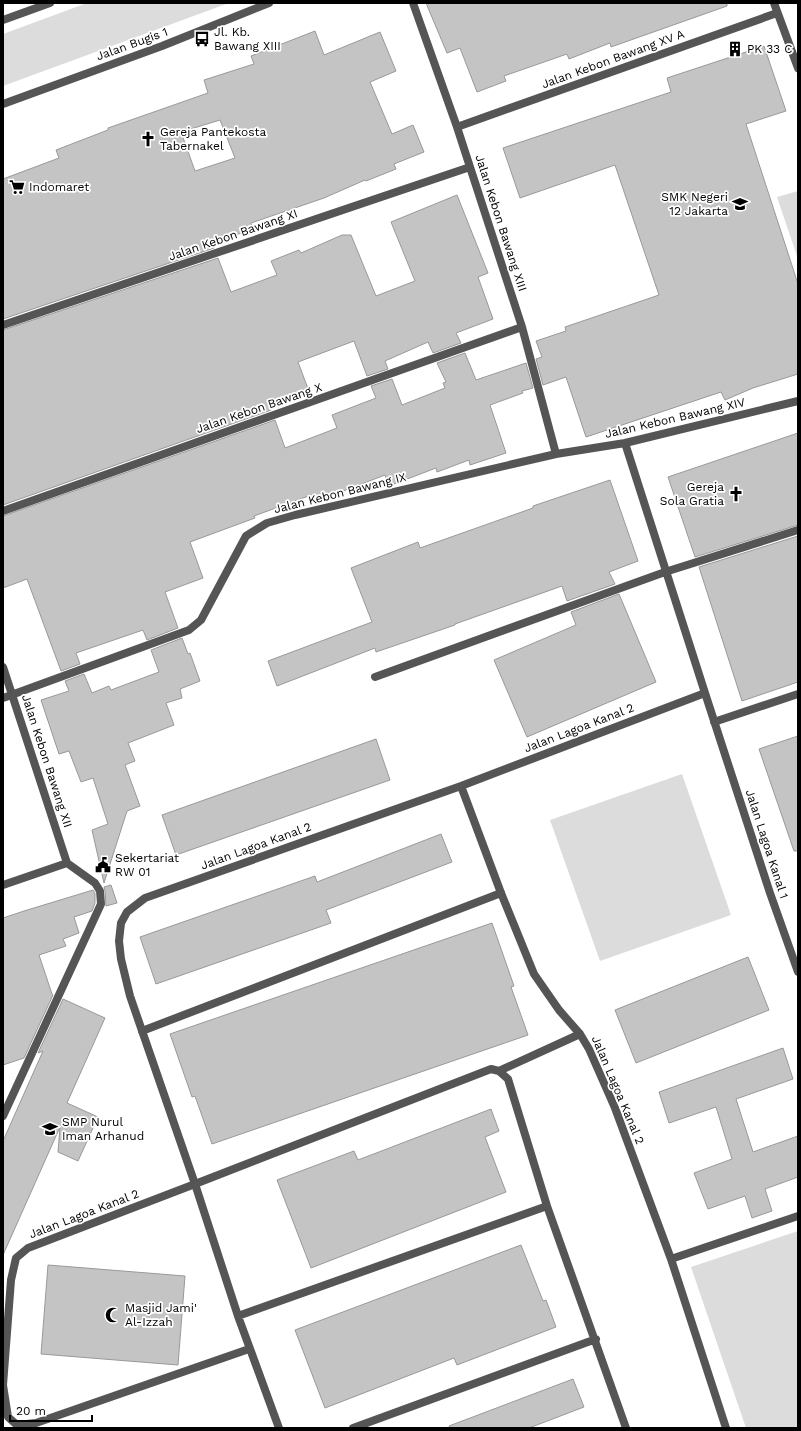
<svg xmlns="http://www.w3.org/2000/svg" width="801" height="1431" viewBox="0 0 801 1431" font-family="'Work Sans',sans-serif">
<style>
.green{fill:#dcdcdc}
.building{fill:#c4c4c4;stroke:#999;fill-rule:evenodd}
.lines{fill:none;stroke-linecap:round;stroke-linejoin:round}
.service{stroke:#555;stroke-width:8}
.minor{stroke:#555;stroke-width:8}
.tertiary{stroke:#555;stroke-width:8}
.labels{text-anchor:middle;stroke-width:3.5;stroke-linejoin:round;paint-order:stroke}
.poi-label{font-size:12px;fill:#000;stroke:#fff;text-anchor:start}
.street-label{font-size:12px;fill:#000;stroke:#fff}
</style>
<rect width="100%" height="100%" fill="#fff"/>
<!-- green -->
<path class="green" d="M87,3h142l-226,83v-52z
M798,191v68l-21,-62z
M682,774l49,141 -131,46 -50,-141z
M798,1231v197h-52l-55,-161z"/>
<!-- building -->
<path class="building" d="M426,3h301v3l-116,41 -1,-4 -41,16 -2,-5 -63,22 2,5 -29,11 -17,-44 -13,5z
M315,31l9,24 56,-23 16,39 -26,11 22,52 21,-9 11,27 -30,12 2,5 -30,12 -1,-1 -41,18 -73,25 2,6 -41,14 2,5 -211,71v-140l56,-21 -3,-8 52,-20v-2l100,-35 -4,-13 50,-16 -3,-8zM220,120l15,38 -40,13 -14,-39z
M764,46l22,65 -40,13 52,160v90l-45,14 -28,12 -4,-8 -135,45 -20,-60 -23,8 -7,-26 6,-2 -6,-16 30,-10 -1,-4 94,-32 -44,-130 -95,33 -17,-50 168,-56 -4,-14z
M457,195l31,78 -10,4 15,42 -37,14 5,10 -28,10 -5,-11 -43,19 3,8 -21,7 -13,-35 -56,21 12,32 -39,14v2l-268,95v-175l215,-72 13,34 46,-17 -6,-14 28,-11 2,3 41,-18h9l25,61 39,-15 -24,-59z
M465,353l11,27 50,-17 7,25 -11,3 1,2 -33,12 16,48 -36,12 -1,-5 -32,12 -1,-4 -47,18 -4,-11 -68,26 -3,-7 -60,22 1,2 -65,24 13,36 -38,14 13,36 -31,12 -4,-10 -67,23 4,11 -19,7 -34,-92 -24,9v-72l272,-96 10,28 52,-20 -5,-13 44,-17 -5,-12 21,-7 10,26 43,-17 -2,-5 3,-1 -9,-19z
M798,433v92l-103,32 -27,-80z
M610,480l28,81 -29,11 6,12 -48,17 -5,-15 -107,38v1l-79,27 -1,-4 -98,38 -9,-25 104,-39 -21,-54 67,-26 2,6 113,-40v-2z
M798,536v146l-56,19 -43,-134z
M619,594l37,88 -129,55 -33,-77 82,-35 -5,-13z
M182,638l6,16 2,-1 10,28 -20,8 2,9 -16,5 8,22 -46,18 7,18 -10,4 15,41 -13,5 -23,72 -12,-53 16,-6 -15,-46 -12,4 -12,-31 -10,3 -18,-54 28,-9 -4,-10 19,-7 8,19 17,-7 2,4 48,-18 -8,-22z
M798,736v115h-4l-35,-102z
M376,739l14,41 -214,75 -14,-40z
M441,834l11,28 -126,48 5,13 -175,61 -16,-47 175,-61 2,6z
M111,885l6,18 -11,3 -1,-15 -1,-4z
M93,890l2,3v10l-3,8 -18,6 5,16 -16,6 3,7 -27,9 13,39 1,1 -29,63 -21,7v-147l21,-7z
M492,923l22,63 -3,1 17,48 -316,109 -17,-48 -3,1 -22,-63z
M748,957l21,53 -133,53 -21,-53z
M63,999l42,19 -38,85 31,14 -20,44 -20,-9 2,-25 -57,128v-114l40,-90 -5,2z
M783,1048l10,31 -57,20 17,53 45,-16v41l-33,12 7,22 -20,7 -7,-22 -37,13 -14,-36 38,-14 -16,-52 -47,16 -10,-31z
M491,1109l8,22 -14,6 21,55 -195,76 -34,-88 77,-29 4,9z
M521,1245l22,56 3,-1 10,27 -99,38 -3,-7 -129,50 -30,-78z
M48,1265l137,11 -7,89 -137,-11z
M573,1379l11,28 -55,21h-79l-1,-2z"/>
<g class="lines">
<!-- service -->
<path class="service" d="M142,1031l359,-138
M195,1184l-167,64 -12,10 -5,22 -8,105 5,32 9,8 19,-2 213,-74"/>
<!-- minor -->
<path class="minor" d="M413,3l44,124 65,200 34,127
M774,3l24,65
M457,127l320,-114
M3,325l467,-158
M625,443l80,250 65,200 28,79
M3,511l519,-184
M3,667l64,196
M375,677l290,-105 133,-42
M3,698l186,-68 12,-10 45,-84 21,-13 28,-8 261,-61 69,-11 173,-42
M714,722l84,-28
M461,786l40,107 33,81 25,36 21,24 9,15 26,59 56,151 55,169
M3,885l64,-22
M499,1071l9,8 39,127 79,222
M3,1116l98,-212 -1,-13 -5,-8 -28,-20
M195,1184l296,-115 8,2 81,-37
M671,1259l127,-43
M238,1316l309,-110
M279,1428l-41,-112 -43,-132 -65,-188 -9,-37 -2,-18 2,-18 6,-11 18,-14 316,-112 244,-93
M353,1428l243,-89"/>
<!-- tertiary -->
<path class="tertiary" d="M3,20l47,-17
M3,104l159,-58 107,-43"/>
</g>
<!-- icons -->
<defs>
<symbol id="bus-bare" viewBox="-9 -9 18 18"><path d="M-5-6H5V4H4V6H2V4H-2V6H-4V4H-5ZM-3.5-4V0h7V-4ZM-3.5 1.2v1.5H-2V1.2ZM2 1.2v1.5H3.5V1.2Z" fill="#000" stroke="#fff" stroke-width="2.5" paint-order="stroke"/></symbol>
<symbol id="building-bare" viewBox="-9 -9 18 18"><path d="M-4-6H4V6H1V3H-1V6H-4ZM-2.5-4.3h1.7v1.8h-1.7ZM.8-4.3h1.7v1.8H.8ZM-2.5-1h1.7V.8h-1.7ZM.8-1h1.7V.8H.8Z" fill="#000" stroke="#fff" stroke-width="2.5" paint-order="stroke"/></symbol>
<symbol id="church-bare" viewBox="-9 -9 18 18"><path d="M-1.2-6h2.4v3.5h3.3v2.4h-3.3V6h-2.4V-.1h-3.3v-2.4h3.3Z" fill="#000" stroke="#fff" stroke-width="2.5" paint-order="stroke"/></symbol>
<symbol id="supermarket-bare" viewBox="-9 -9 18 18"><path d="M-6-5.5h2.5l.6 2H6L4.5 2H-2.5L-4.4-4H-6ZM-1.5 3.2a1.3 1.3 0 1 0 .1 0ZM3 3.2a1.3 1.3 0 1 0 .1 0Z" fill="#000" stroke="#fff" stroke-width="2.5" paint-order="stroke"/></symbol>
<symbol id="school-bare" viewBox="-9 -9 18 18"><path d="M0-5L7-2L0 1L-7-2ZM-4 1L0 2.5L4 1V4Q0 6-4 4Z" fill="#000" stroke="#fff" stroke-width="2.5" paint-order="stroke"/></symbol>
<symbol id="civic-bare" viewBox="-9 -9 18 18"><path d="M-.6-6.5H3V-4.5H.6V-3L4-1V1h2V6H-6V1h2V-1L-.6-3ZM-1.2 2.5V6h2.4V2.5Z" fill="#000" stroke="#fff" stroke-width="2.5" paint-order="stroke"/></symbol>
<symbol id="mosque-bare" viewBox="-9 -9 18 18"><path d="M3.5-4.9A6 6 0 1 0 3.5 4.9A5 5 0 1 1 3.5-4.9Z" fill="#000" stroke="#fff" stroke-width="2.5" paint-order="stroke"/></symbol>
</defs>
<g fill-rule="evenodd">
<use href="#bus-bare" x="191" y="28" width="22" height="22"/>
<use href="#building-bare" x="724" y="38" width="22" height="22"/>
<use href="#church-bare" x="137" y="128" width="22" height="22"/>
<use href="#supermarket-bare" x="6" y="176" width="22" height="22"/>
<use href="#school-bare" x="729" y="193" width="22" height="22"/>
<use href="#church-bare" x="725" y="483" width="22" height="22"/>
<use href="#civic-bare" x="92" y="854" width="22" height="22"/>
<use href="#school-bare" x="39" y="1118" width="22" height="22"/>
<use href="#mosque-bare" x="102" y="1304" width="22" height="22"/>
</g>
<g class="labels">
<!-- poi labels -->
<g class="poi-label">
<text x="214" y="36">Jl. Kb.<tspan x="214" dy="14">Bawang XIII</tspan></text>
<text x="747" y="53">PK 33 C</text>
<text x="160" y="136">Gereja Pantekosta<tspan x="160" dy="14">Tabernakel</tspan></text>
<text x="29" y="191">Indomaret</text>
<text x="728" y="201" text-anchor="end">SMK Negeri<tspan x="728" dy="14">12 Jakarta</tspan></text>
<text x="724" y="491" text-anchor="end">Gereja<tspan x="724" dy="14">Sola Gratia</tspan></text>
<text x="115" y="862">Sekertariat<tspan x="115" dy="14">RW 01</tspan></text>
<text x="62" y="1126">SMP Nurul<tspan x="62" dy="14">Iman Arhanud</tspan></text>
<text x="125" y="1312">Masjid Jami'<tspan x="125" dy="14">Al-Izzah</tspan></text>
</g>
<!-- street labels -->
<g class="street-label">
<text transform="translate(132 44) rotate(-20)" y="4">Jalan Bugis 1</text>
<text transform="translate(613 59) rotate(-20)" y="4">Jalan Kebon Bawang XV A</text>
<text transform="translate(501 223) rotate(72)" y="4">Jalan Kebon Bawang XIII</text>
<text transform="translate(233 235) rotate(-19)" y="4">Jalan Kebon Bawang XI</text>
<text transform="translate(259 408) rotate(-19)" y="4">Jalan Kebon Bawang X</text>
<text transform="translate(675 418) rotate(-13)" y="4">Jalan Kebon Bawang XIV</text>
<text transform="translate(340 493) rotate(-14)" y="4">Jalan Kebon Bawang IX</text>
<text transform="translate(579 728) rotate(-21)" y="4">Jalan Lagoa Kanal 2</text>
<text transform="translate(47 761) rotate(72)" y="4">Jalan Kebon Bawang XII</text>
<text transform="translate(767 844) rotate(72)" y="4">Jalan Lagoa Kanal 1</text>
<text transform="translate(256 846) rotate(-20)" y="4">Jalan Lagoa Kanal 2</text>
<text transform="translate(618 1090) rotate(67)" y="4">Jalan Lagoa Kanal 2</text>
<text transform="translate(84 1214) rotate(-21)" y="4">Jalan Lagoa Kanal 2</text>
</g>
</g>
<!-- border -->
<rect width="801" height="1431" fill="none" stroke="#000000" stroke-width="8"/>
<!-- scale -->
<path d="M10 1415v6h82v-6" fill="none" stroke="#000000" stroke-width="2"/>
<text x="16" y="1415" font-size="12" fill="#000000" stroke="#ffffff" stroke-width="3" paint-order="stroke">20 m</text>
</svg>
